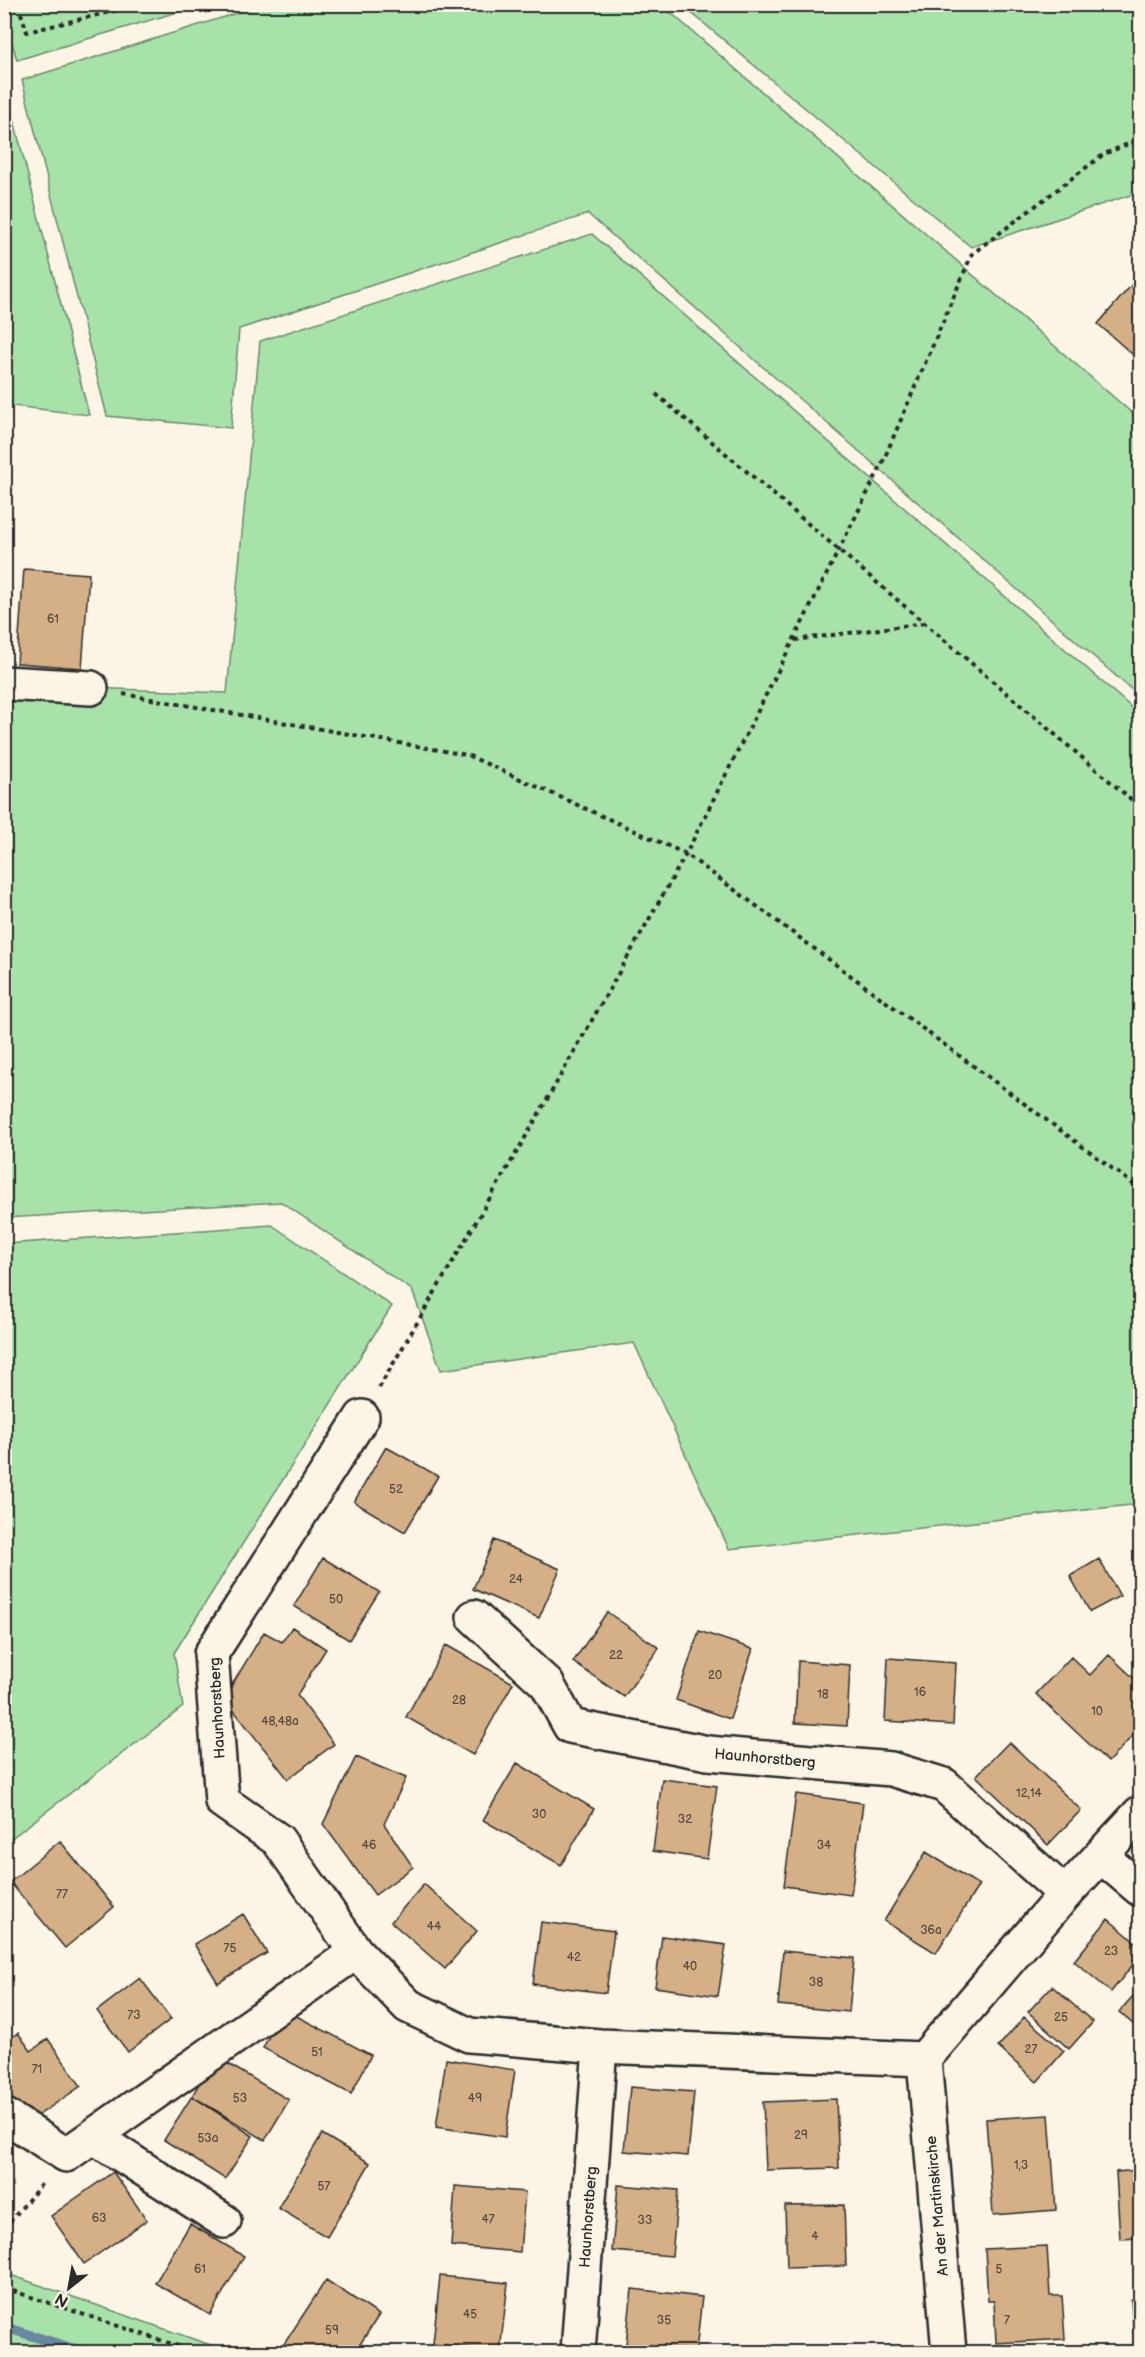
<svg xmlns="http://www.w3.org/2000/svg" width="1145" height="2357" viewBox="0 0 1145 2357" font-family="'Balsamiq Sans',sans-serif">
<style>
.green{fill:#a7e3a9;stroke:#69876a;stroke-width:1.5}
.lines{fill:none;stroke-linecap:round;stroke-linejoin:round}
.stream{stroke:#6987a0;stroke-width:10}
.building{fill:#d5b087;stroke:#2b2b2b;stroke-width:1.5}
.street-casing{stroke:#2b2b2b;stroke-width:38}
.path{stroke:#2b2b2b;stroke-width:4;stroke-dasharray:4.5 4.5;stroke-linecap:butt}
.street{stroke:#fcf5e5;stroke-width:33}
.labels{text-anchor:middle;stroke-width:5;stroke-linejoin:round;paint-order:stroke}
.number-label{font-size:12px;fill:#564c42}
.street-label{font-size:15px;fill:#2b2b2b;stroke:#fcf5e5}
</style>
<rect width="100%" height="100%" fill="#fcf5e5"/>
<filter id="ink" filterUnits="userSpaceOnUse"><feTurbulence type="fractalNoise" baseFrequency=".0167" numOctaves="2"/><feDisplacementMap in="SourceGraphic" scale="12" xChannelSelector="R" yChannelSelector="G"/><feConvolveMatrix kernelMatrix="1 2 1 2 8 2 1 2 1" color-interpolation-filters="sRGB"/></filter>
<g filter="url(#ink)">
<!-- green -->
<path class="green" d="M5,4h196v1l-184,55 -12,-41z
M575,5l2,6 25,-6h60l478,415v277l-552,-483 -349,115 -8,99 -124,-12 -85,-336 241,-75z
M682,5h458v187l-169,55z
M5,85l84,330 -84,-10z
M592,234l548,481v789l-411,45 -95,-206 -193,27 -29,-80 -131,-88 -276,16v-533l222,8 33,-352z
M272,1225l120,81 -218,347 9,54 -178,136v-599z
M5,2273l211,74 10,5h-221z"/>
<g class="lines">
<!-- stream -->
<path class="stream" d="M4,2327l80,25"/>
</g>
<!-- building -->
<path class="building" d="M1140,275v86l-42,-37z
M24,569l65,5 -7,94 -65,-5z
M386,1447l52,29 -33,56 -51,-30z
M494,1540l66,29 -21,49 -66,-29z
M323,1558l56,34 -30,48 -55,-34z
M1099,1559l21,37 -30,16 -20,-36z
M607,1612l52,36 -35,49 -51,-35z
M292,1627l34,22 -29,46 37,49 -46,35 -64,-81 40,-66 18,10z
M699,1631l54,18 -23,70 -54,-19z
M446,1645l67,38 -40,72 -67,-38z
M1109,1655l31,29v44l-32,34 -72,-68 35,-37 19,18z
M888,1658l68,5 -3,62 -68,-4z
M798,1661l52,4 -3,61 -52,-3z
M1009,1742l72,68 -33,35 -72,-69z
M356,1757l50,21 -22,46 29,43 -38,28 -52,-71z
M517,1763l77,46 -33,56 -78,-45z
M662,1779l55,7 -10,73 -54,-8z
M796,1794l67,9 -12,92 -67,-9z
M60,1841l54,66 -49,41 -55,-66z
M926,1852l53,33 -43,68 -52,-32z
M424,1884l53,47 -32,38 -54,-47z
M243,1914l24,39 -49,30 -24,-39z
M1108,1919l32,27v10l-29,36 -37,-31z
M541,1922l73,9 -8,62 -73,-9z
M662,1936l64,9 -8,51 -63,-9z
M783,1951l71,7 -5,54 -71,-7z
M140,1978l31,41 -43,33 -31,-41z
M1052,1986l41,36 -24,27 -41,-37z
M1140,1988v42l-21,-18z
M283,2009l88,46 -20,39 -88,-46z
M1024,2017l40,34 -27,31 -39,-35z
M18,2033l13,18 17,-12 33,47 -54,37 -23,-31v-50z
M215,2056l74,44 -24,40 -73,-44z
M446,2059l69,11 -10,67 -69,-10z
M630,2087l64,5 -6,64 -64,-5z
M192,2096l61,40 -28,43 -61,-39z
M836,2099l3,69 -73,2 -3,-68z
M1049,2115l7,95 -63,5 -7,-96z
M322,2134l48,29 -43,74 -49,-29z
M1140,2170v68l-20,1 -4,-67z
M113,2172l34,48 -63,44 -33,-48z
M618,2185l60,5 -6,66 -60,-5z
M455,2186l70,6 -5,60 -69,-6z
M844,2205l2,61 -59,2 -2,-62z
M190,2224l54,32 -34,59 -55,-32z
M1047,2246l3,50h12l3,43 -69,4 -2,-42h-6l-3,-52z
M440,2276l68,7 -8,68 -67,-7z
M326,2280l53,35 -24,37h-58l-13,-8z
M632,2289l70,8 -6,54 -70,-7z
M1131,2300h9v52h-5z"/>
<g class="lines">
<defs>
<path id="street" d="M4,683l87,5
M362,1417l-151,237 11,147 56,39 78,112 52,54 61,29 131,11 324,13 141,-165 75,-81
M474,1617l73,67 23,42 138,27 183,16 53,16 121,109
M1101,1856l39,33
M924,2059l25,293
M4,2115l62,40 290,-203
M94,2137l130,84
M578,2352l22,-306"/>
</defs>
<!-- street casing -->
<use href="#street" class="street-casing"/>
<!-- path -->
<path class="path" d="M18,4l9,28 116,-28
M656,394l484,413
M795,640l130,-17
M123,694l344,61 219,99 454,335
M379,1388l157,-269 150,-265 195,-388 91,-212 132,-100 36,-15
M4,2229l40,-48
M4,2288l192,64"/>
<!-- street -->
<use href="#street" class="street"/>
</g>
</g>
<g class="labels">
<!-- number labels -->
<g class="number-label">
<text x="53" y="623">61</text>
<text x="396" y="1493">52</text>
<text x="516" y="1583">24</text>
<text x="336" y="1603">50</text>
<text x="616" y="1659">22</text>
<text x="715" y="1679">20</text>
<text x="920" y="1696">16</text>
<text x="823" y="1698">18</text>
<text x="459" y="1704">28</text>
<text x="1097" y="1715">10</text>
<text x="280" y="1725">48,48a</text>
<text x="1029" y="1797">12,14</text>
<text x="539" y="1818">30</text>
<text x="685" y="1823">32</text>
<text x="369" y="1849">46</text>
<text x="824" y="1849">34</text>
<text x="62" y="1898">77</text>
<text x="434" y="1930">44</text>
<text x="931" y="1934">36a</text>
<text x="230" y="1952">75</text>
<text x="1111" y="1955">23</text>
<text x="574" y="1961">42</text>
<text x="690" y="1970">40</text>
<text x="816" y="1986">38</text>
<text x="134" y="2019">73</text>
<text x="1061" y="2021">25</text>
<text x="1031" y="2053">27</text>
<text x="317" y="2056">51</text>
<text x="37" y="2073">71</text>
<text x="240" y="2102">53</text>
<text x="475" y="2102">49</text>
<text x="801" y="2139">29</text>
<text x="208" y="2142">53a</text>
<text x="1021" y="2169">1,3</text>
<text x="324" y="2190">57</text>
<text x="99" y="2222">63</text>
<text x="488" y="2223">47</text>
<text x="645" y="2224">33</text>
<text x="815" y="2240">4</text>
<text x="200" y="2273">61</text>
<text x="999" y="2273">5</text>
<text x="470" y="2318">45</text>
<text x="664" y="2324">35</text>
<text x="1007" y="2324">7</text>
<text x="332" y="2334">59</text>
</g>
<!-- street labels -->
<g class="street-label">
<text transform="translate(217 1708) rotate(-93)" y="5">Haunhorstberg</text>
<text transform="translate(765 1758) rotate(5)" y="5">Haunhorstberg</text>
<text transform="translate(937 2206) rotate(-95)" y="5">An der Martinskirche</text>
<text transform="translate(588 2217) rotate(-86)" y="5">Haunhorstberg</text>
</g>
</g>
<!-- margin -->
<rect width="1145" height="2357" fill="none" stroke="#fcf5e5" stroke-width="24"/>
<rect x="12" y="12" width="1121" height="2333" fill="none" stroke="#2b2b2b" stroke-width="2" filter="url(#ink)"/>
<!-- north arrow -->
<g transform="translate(69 2288) rotate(211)" stroke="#fcf5e5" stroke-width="4.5" paint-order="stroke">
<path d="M0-4.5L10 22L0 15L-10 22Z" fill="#2b2b2b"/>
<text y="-9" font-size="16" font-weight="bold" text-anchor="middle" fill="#2b2b2b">N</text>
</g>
</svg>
